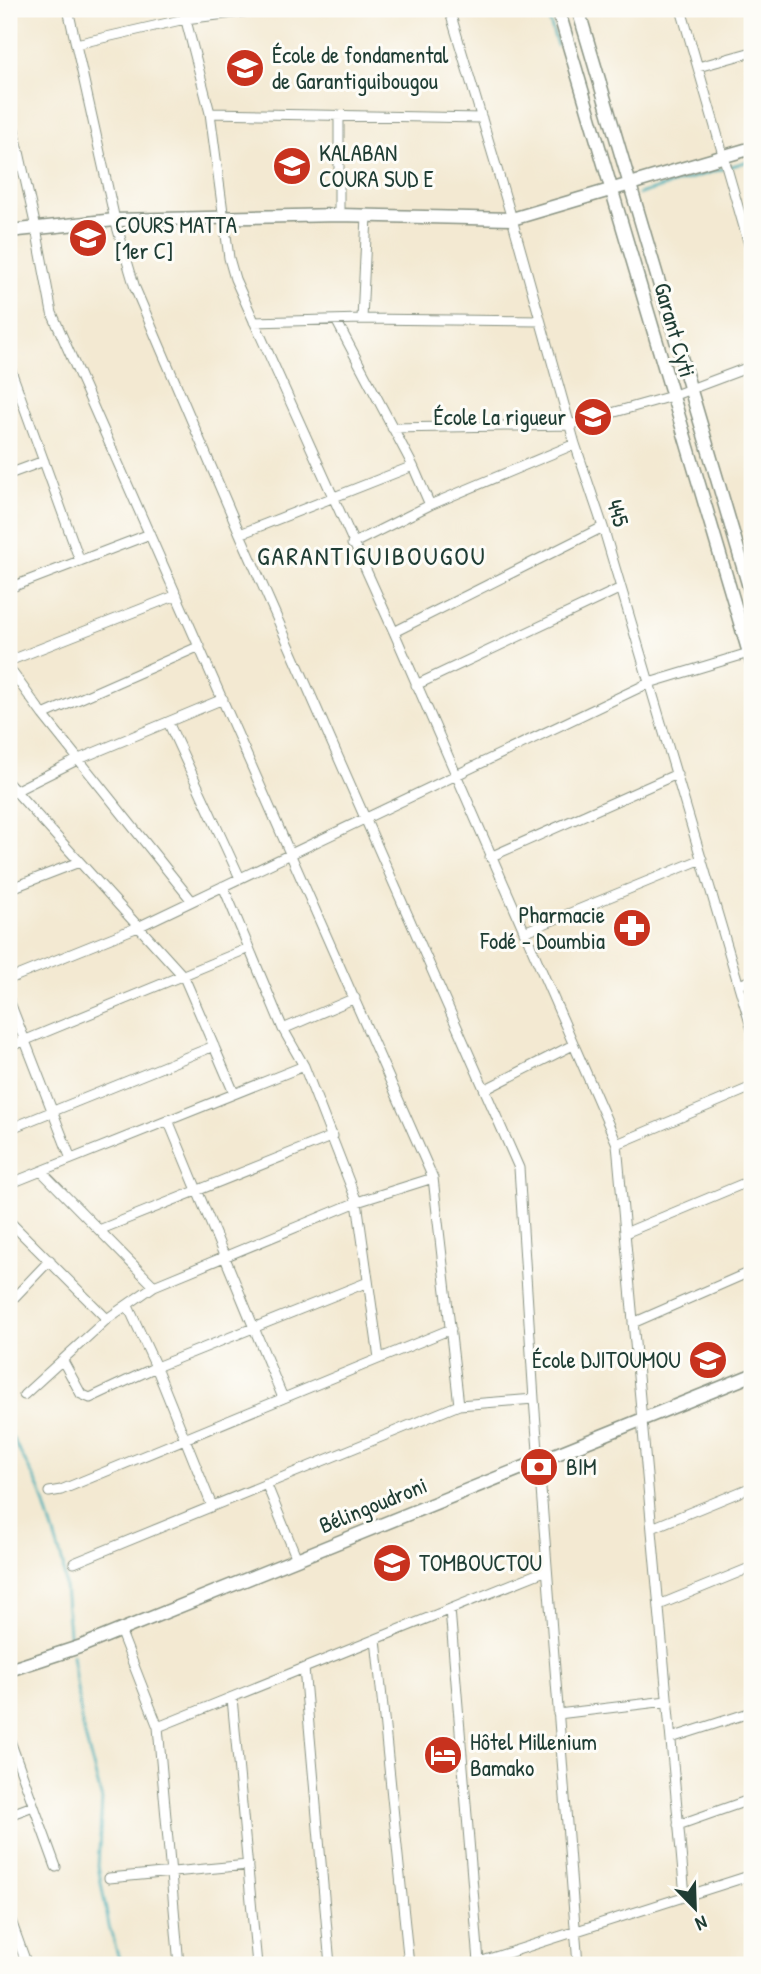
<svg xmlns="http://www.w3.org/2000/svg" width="761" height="1974" viewBox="0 0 761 1974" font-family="'Patrick Hand',sans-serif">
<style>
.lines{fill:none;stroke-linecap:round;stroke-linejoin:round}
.stream{stroke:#3bacb6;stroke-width:2.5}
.street-casing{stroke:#899383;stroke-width:11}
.secondary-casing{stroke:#899383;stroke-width:15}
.street{stroke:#fff;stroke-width:9}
.secondary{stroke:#fff;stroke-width:12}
.labels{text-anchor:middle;stroke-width:6;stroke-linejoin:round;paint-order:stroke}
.poi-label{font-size:23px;fill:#1f3d34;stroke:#fdfcf7;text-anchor:start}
.street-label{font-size:23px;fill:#1f3d34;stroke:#fdfcf7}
.quarter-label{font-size:26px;letter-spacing:2px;fill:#1f3d34;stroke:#fdfcf7}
</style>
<rect width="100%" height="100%" fill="#fdfcf7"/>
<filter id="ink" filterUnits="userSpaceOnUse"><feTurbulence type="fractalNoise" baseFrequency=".0143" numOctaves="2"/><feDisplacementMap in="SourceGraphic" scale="14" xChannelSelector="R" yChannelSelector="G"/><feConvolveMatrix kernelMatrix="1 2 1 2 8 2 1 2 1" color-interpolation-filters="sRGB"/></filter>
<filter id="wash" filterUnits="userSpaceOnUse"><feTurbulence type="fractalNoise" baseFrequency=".00686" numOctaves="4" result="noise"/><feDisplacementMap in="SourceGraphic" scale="28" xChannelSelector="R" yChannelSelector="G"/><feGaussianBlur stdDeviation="1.57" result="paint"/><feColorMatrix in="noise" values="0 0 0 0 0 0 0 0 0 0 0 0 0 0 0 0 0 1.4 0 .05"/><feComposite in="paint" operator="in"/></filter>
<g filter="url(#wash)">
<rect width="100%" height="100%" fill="#f3e9d2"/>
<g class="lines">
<!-- stream -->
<path class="stream" d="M546,9l11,36
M639,194l113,-34
M9,1432l31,57 23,75 7,81
M72,1655l11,74 19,71 -4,66 11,60 12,39"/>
</g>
</g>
<g filter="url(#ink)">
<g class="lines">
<defs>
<path id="street" d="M68,9l47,211 20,68 105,246 279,634 15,231 44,566
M183,9l27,104 19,145 6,21 159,353 223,512 68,752
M449,9l63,210 63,225 28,83 149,503
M681,9l71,246
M76,44l109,-25 83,-10
M698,67l54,-15
M9,107l27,121 16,85 381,865 26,227
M210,113l272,5
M339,115v100
M362,319l5,-103
M336,320l77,146 17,39
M254,322l108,-3 177,2
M9,365l71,196
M392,428l177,-3 103,-29 80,-30
M9,474l35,-13
M240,534l173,-68
M352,544l78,-39 145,-61
M9,588l141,-54
M394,632l209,-105
M9,661l168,-66
M9,668l34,47 149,186
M416,685l205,-97
M43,715l157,-69
M168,722l72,156
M9,784l175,193 50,116
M9,794l70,-35 144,-60
M490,857l187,-83
M223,886l60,143 21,37 53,136 22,156
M9,889l70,-27
M524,932l178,-73
M9,979l129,-52 511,-244 103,-31
M739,985l13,-5
M9,1000l62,159
M283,1029l72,-31
M9,1047l240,-99
M486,1089l87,-44
M168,1120l115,278
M9,1129l205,-83
M617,1144l135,-57
M41,1171l113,115
M9,1184l295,-118
M9,1221l98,98
M99,1230l234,-94
M625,1233l127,-53
M9,1303l41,-43
M128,1306l28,61 56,139
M633,1323l119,-52
M63,1361l18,33 9,4 66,-31 212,-85
M24,1395l83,-76 47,-33 203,-84 76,-24
M266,1483l31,76
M49,1492l12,-2 390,-161
M652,1528l100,-41
M74,1563l385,-158 75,-6
M659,1605l93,-38
M450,1609l29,353
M120,1630l38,97 21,238
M376,1639l33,326
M304,1668l26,297
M232,1698l25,267
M558,1714l109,-13
M158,1727l389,-157
M9,1738l47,129
M671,1738l81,-26
M9,1815l24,-9
M678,1825l74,-26
M109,1878l139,-13
M9,1915l18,50
M470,1965l282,-90"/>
<path id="secondary" d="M558,9l194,654
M578,9l174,588
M9,231l106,-11 224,-5 173,4 240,-71
M9,1670l70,-23 673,-272"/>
</defs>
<!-- street casing -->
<use href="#street" class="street-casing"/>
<!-- secondary casing -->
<use href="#secondary" class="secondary-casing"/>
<!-- street -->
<use href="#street" class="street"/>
<!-- secondary -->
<use href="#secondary" class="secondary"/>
</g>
</g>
<!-- icons -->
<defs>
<symbol id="school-disc" viewBox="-11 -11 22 22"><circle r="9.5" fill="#c8321e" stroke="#fdfcf7"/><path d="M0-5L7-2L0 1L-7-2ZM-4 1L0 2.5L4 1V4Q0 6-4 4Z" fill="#fff"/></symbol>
<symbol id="pharmacy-disc" viewBox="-11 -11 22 22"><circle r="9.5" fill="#c8321e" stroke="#fdfcf7"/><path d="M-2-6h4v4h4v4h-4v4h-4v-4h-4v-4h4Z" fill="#fff"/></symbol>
<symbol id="bank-disc" viewBox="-11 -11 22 22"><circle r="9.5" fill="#c8321e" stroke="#fdfcf7"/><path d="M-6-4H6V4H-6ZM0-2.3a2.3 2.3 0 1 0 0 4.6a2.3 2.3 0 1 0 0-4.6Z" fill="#fff"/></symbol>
<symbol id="hotel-disc" viewBox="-11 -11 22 22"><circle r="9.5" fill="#c8321e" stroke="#fdfcf7"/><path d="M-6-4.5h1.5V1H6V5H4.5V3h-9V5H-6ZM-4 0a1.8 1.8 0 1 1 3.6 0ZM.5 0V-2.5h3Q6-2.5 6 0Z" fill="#fff"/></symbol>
</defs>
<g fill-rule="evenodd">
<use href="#school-disc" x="223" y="46" width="44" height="44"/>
<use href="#school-disc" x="270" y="144" width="44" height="44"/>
<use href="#school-disc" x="66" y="216" width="44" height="44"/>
<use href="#school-disc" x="571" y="395" width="44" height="44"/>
<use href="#pharmacy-disc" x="610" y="906" width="44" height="44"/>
<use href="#school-disc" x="686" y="1338" width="44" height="44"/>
<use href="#bank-disc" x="517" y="1445" width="44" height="44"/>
<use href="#school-disc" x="370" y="1541" width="44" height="44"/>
<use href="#hotel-disc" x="421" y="1733" width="44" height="44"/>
</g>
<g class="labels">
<!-- poi labels -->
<g class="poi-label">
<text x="272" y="63">École de fondamental<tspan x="272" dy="26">de Garantiguibougou</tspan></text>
<text x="319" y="161">KALABAN<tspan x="319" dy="26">COURA SUD E</tspan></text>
<text x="115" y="233">COURS MATTA<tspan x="115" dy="26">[1er C]</tspan></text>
<text x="566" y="425" text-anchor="end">École La rigueur</text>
<text x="605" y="923" text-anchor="end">Pharmacie<tspan x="605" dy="26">Fodé - Doumbia</tspan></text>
<text x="681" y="1368" text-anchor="end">École DJITOUMOU</text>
<text x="566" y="1475">BIM</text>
<text x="419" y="1571">TOMBOUCTOU</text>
<text x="470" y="1750">Hôtel Millenium<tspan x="470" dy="26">Bamako</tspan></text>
</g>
<!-- street labels -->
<g class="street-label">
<text transform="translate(675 330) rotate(74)" y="8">Garant Cyti</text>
<text transform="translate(618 513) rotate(72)" y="8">445</text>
<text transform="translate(373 1505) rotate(-22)" y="8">Bélingoudroni</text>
</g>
<!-- quarter labels -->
<g class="quarter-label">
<text x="372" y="565">GARANTIGUIBOUGOU</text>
</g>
</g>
<!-- margin -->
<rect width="761" height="1974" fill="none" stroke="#fdfcf7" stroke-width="35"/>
<!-- north arrow -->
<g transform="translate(695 1908) rotate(157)" stroke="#fdfcf7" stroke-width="5" paint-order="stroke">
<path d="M0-5L12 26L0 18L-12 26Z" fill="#1f3d34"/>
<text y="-10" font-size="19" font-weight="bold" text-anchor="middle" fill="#1f3d34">N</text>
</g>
</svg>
